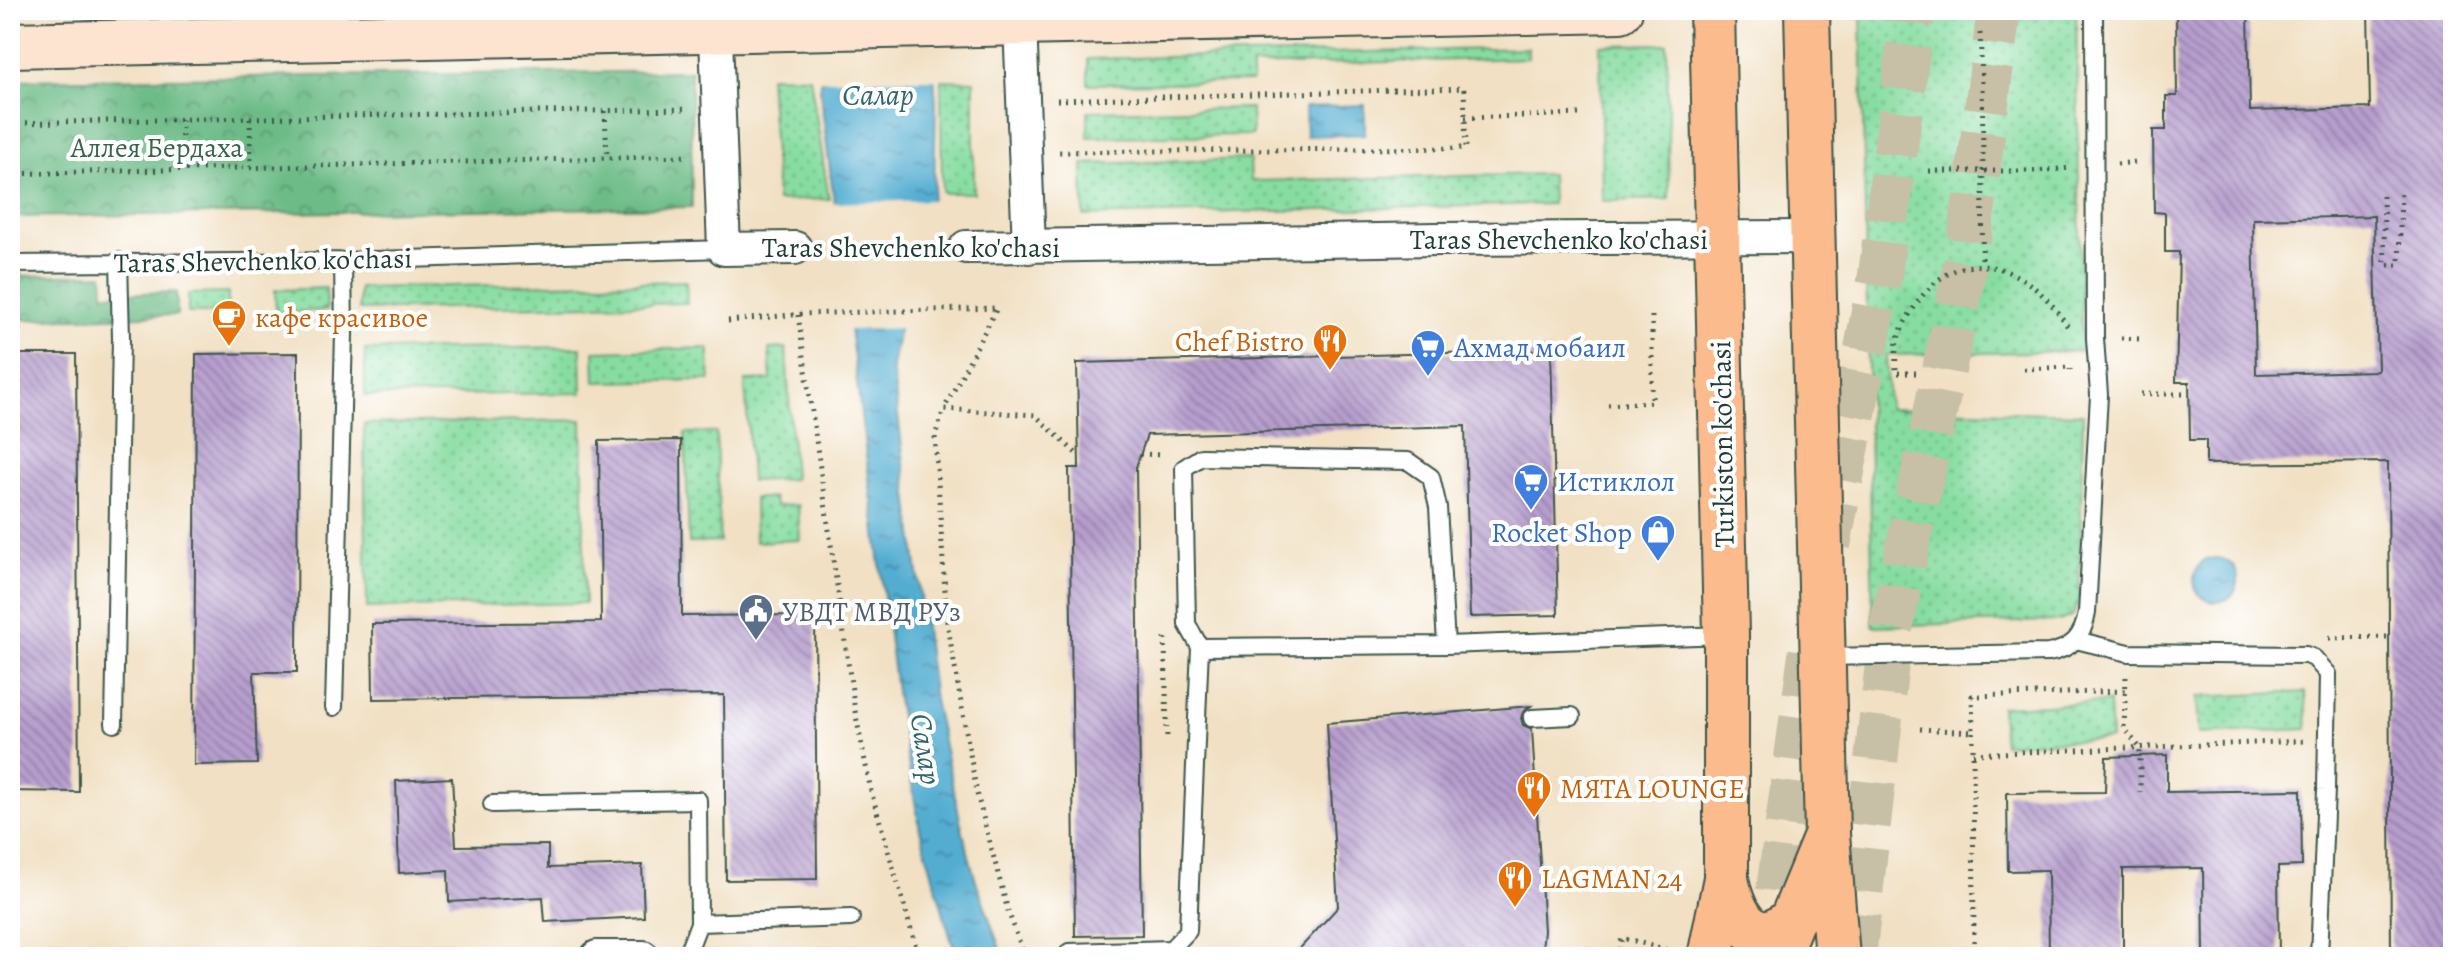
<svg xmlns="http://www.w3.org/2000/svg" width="2463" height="967" viewBox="0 0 2463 967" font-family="Alegreya,serif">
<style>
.grass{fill:url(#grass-dots);stroke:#538d6a;stroke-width:2}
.forest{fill:url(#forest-crowns);stroke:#467c5e;stroke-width:2}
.water{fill:url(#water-ripples);stroke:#397582;stroke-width:2}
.pier{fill:#f1e0c3}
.building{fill:url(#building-back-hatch);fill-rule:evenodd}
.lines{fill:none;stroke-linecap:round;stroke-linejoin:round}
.highway-tunnel{stroke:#c7bfa6;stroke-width:44;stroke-dasharray:44 22;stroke-linecap:butt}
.lane-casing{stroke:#3e5549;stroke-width:20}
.street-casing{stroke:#3e5549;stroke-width:36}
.secondary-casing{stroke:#3e5549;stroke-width:48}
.primary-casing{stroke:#3e5549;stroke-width:48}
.highway-casing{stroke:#3e5549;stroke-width:48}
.path{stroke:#3e5549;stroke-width:5;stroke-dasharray:2 6;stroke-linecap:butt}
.lane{stroke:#fff;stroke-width:16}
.street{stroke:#fff;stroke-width:32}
.secondary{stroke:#fde4d1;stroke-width:44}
.primary{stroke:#fbbb8d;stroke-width:44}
.highway{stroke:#fbbb8d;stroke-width:44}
.labels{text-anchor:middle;stroke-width:8;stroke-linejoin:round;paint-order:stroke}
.park-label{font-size:28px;fill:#39654f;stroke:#fff}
.street-label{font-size:28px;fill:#1f3d34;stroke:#fff}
.food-label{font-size:28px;fill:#c56008;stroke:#fff;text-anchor:start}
.shop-label{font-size:28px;fill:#366cbe;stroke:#fff;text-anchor:start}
.service-label{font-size:28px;fill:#4e5e75;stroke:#fff;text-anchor:start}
.water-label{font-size:30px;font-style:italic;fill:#31646b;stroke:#fff}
</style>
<defs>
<pattern id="grass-dots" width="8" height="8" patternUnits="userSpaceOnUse" patternTransform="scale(2)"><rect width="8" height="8" fill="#87dda1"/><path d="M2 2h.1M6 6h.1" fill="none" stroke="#6eb484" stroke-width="1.8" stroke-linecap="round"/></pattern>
<pattern id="forest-crowns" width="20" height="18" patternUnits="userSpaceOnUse" patternTransform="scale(2)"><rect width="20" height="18" fill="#6dbc87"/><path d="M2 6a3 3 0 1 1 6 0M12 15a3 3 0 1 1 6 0" fill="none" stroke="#599a6f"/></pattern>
<pattern id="water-ripples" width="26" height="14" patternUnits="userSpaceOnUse" patternTransform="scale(2)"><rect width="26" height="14" fill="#53add1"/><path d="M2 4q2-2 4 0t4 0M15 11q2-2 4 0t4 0" fill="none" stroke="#448eaa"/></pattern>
<pattern id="building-back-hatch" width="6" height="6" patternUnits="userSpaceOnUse" patternTransform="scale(2)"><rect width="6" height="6" fill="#b69dcd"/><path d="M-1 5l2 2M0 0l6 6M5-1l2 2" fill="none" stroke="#9381a7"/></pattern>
</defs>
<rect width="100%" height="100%" fill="#fff"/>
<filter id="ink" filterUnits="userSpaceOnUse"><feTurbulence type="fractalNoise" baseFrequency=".0125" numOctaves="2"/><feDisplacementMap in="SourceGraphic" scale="16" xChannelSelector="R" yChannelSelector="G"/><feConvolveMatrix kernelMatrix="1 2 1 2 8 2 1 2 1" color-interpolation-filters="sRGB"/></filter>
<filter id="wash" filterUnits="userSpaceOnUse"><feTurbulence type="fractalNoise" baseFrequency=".006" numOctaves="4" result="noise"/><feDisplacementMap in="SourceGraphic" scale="32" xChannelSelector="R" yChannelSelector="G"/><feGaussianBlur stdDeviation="1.8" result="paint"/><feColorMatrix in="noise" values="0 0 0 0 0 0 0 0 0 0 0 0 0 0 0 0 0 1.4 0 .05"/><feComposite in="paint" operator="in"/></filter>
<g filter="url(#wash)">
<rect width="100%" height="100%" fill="#f1e0c3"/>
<!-- grass -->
<path class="grass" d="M1861,10h215l6,341 -196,4 3,54 194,5 -4,187 -6,14 -13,6 -187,5z
M1667,44l2,155 -67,2 -2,-156z
M1528,48v10l-276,8v16l-164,2v-25z
M769,76l41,1 19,122 -52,2z
M941,80l33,1v112h-32z
M1251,108l1,27 -164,2v-26z
M1250,159l1,22 300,-7 1,30 -468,12 -1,-52z
M686,281l1,22 -328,7v-22z
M326,288l1,22 -51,3 -1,-23z
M228,293v20h-40v-19z
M581,347l1,46 -217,3v-46z
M709,348l1,32 -115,2 -1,-31z
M786,348l8,131 -43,2 -6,-100 26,-1 -2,-31z
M582,420l3,183 -218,5 -3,-184z
M716,432l4,110 -31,1 -4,-110z
M754,498h20l1,8 23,-1 2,35 -45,2z
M2305,692l2,37 -108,5 -2,-37z
M2109,702l2,37 -108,5 -2,-37z"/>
<!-- forest -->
<path class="forest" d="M691,71l1,136 -682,10v-137z
M103,274l1,20 73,-2v23l-167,5v-44z"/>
<!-- water -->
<path class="water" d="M830,10h99l7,93 -2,87 -31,117 -11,60 42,333 29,133 12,45 28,79h-47l-36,-127 -23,-131 -77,-608z
M1365,105v29l-59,2 -1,-29z
M2194 580a22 22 0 1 1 44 0a22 22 0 1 1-44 0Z"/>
<!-- pier -->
<path class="pier" d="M826,10h107l5,69 -121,1z
M935,200l-32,128 -56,2 -16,-127z"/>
<g id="blocks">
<!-- building -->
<path class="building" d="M2176,10h72l2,101 120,-3 -2,-98h85v947h-62l-3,-495 -182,2v-24h-16l-1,-58h-13l3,-130h-14v-39l-11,-1 -1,-82h13v-34h11zM2374,216l4,155 -122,3 -3,-155z
M1551,350l7,265 -88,2 -5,-191 -318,9 -11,32 6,468 -67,1 -6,-468h10l-2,-105z
M298,353l-1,319h-43l3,92 -63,1 2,-411z
M10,354h66l3,438 -69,-1z
M681,440l1,176 133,-1 2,264 -91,1 -2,-185 -351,4 -1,-75 229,-2 -2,-181z
M1531,706l-8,6 -2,6 2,7 9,4 12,202 -3,26h-249l46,-50 -11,-184z
M2167,755v37l134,-2 1,76 -24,1 1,90h-75l-1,-89 -80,1v88h-74l-1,-87 -40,1 -1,-78 98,-1 1,-35z
M452,778l4,68 92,-1v23l94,-3 2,52 -99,5 -2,-25 -94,5 -1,-32 -49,3 -3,-92z"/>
</g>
</g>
<g filter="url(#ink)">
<use href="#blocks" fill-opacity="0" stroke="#3e5549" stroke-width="2"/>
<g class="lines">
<!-- highway-tunnel -->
<path class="highway-tunnel" d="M1829,545l51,-270 33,-265
M1769,957l43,-317
M1854,957l37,-329 76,-370 32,-248"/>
<defs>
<path id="lane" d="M10,264l333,-3 381,-12
M2076,640l53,13 177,2 8,3 14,16 -2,116 -7,167
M1446,645l-8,-138 -7,-30 -23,-16 -207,-4 -17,11 3,156 13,23 246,-2 279,-10
M1824,657l224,-4c24,-4 35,-16 39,-40l12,-218 -4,-57 -1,-328
M334,707l10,-373 -1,-73
M1532,718l40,-2
M114,724l7,-386 -2,-77
M492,804l206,-4 1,123 -13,34
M699,923l152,-5
M1069,952l102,-3 17,-18 12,-284"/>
<path id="street" d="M715,10l9,239 71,-1
M1020,23l9,224
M966,247l470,-8 375,-2
M597,957h46"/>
<path id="secondary" d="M10,45l1610,-35"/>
<path id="primary" d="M1712,10l14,625v243c7,42 33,80 71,35
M1783,941l44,-107 -20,-824"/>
<path id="highway" d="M1827,834l10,123
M1710,957l16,-79"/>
</defs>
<!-- lane casing -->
<use href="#lane" class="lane-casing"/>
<!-- street casing -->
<use href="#street" class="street-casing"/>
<!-- secondary casing -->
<use href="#secondary" class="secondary-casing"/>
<!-- primary casing -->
<use href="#primary" class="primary-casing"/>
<!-- highway casing -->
<use href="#highway" class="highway-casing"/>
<!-- path -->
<path class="path" d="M1980,33c4,77 3,154 2,231
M1057,100l407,-12 2,60 -407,4
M605,111l2,46
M250,118l1,49
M1465,118l115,-4
M10,123l675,-14
M2117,164l20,-2
M181,169l1,-49
M1929,171h105l38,-3
M10,174l679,-18
M2383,196l2,69h14l2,-72
M828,248l106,-1
M798,315l57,396 16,80 48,166
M728,321l75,-7 194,-6 -53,101
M2121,338l19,1
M2024,369l46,-2v3
M1916,373h-20c0,-10 -1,-21 1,-31 4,-16 14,-30 23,-43 48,-64 117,-26 149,30
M2141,394h48
M1608,405l44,-3v-86
M1140,454l23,1
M1165,638l2,102
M2329,638l59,-1
M2126,677l-2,51 16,20v44
M1920,729l53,3 -1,-36 153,-5
M1973,732l1,225
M1973,754l331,-13
M1025,957l-17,-46 -31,-117 -30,-172 -12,-186 9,-27 91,6 44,41
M1617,957l5,-19 50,13"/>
<!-- lane -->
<use href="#lane" class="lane"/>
<!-- street -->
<use href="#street" class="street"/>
<!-- secondary -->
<use href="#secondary" class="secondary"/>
<!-- primary -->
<use href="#primary" class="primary"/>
<!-- highway -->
<use href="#highway" class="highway"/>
</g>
</g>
<!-- icons -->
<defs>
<symbol id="cafe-pin" viewBox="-11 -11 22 30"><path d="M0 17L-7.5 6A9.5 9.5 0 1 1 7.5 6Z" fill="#e8710a" stroke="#fff"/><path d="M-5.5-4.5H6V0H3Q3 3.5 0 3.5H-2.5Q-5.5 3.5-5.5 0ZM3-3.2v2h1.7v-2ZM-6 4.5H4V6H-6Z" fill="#fff"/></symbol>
<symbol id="restaurant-pin" viewBox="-11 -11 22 30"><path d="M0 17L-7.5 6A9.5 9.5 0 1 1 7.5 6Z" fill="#e8710a" stroke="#fff"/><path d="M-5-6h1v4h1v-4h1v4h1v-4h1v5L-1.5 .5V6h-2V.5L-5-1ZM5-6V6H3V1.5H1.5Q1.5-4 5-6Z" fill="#fff"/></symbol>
<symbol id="supermarket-pin" viewBox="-11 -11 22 30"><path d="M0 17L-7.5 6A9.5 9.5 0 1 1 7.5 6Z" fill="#3f7fe0" stroke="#fff"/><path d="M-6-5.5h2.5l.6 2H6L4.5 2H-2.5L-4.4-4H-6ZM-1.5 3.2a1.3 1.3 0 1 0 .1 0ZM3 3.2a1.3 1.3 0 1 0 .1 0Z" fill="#fff"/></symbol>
<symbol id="shop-pin" viewBox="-11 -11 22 30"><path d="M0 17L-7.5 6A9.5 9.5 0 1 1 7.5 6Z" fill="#3f7fe0" stroke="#fff"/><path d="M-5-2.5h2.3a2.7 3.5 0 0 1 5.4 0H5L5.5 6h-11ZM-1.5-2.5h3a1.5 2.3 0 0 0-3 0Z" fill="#fff"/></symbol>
<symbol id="civic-pin" viewBox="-11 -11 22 30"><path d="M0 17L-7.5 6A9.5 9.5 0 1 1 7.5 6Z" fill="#5c6f8a" stroke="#fff"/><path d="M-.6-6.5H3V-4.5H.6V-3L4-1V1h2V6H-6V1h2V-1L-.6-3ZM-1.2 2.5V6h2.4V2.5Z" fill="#fff"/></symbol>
</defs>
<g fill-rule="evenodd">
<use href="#cafe-pin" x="209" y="297" width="40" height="54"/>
<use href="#restaurant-pin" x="1310" y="321" width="40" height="54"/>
<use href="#supermarket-pin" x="1408" y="327" width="40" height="54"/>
<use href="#supermarket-pin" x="1511" y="461" width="40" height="54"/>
<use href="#shop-pin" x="1638" y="512" width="40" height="54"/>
<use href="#civic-pin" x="736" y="591" width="40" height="54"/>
<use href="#restaurant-pin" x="1514" y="768" width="40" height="54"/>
<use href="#restaurant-pin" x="1495" y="858" width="40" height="54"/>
</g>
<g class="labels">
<!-- park labels -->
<g class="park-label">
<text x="157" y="157">Аллея Бердаха</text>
</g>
<!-- street labels -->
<g class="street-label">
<text x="1559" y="249">Taras Shevchenko ko'chasi</text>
<text x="911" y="257">Taras Shevchenko ko'chasi</text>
<text transform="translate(263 260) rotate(-1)" y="10">Taras Shevchenko ko'chasi</text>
<text transform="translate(1722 444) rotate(-91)" y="10">Turkiston ko'chasi</text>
</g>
<!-- food labels -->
<g class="food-label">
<text x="255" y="327">кафе красивое</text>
<text x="1304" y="351" text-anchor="end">Chef Bistro</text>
<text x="1560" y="798">МЯТА LOUNGE</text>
<text x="1541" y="888">LAGMAN 24</text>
</g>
<!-- shop labels -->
<g class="shop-label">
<text x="1454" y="357">Ахмад мобаил</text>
<text x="1557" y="491">Истиклол</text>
<text x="1632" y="542" text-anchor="end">Rocket Shop</text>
</g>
<!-- service labels -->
<g class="service-label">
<text x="782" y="621">УВДТ МВД РУз</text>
</g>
<!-- water labels -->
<g class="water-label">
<text x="878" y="105">Салар</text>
<text transform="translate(926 749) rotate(81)" y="10">Салар</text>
</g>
</g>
<!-- margin -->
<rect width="2463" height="967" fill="none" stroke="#fff" stroke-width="40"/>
</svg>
